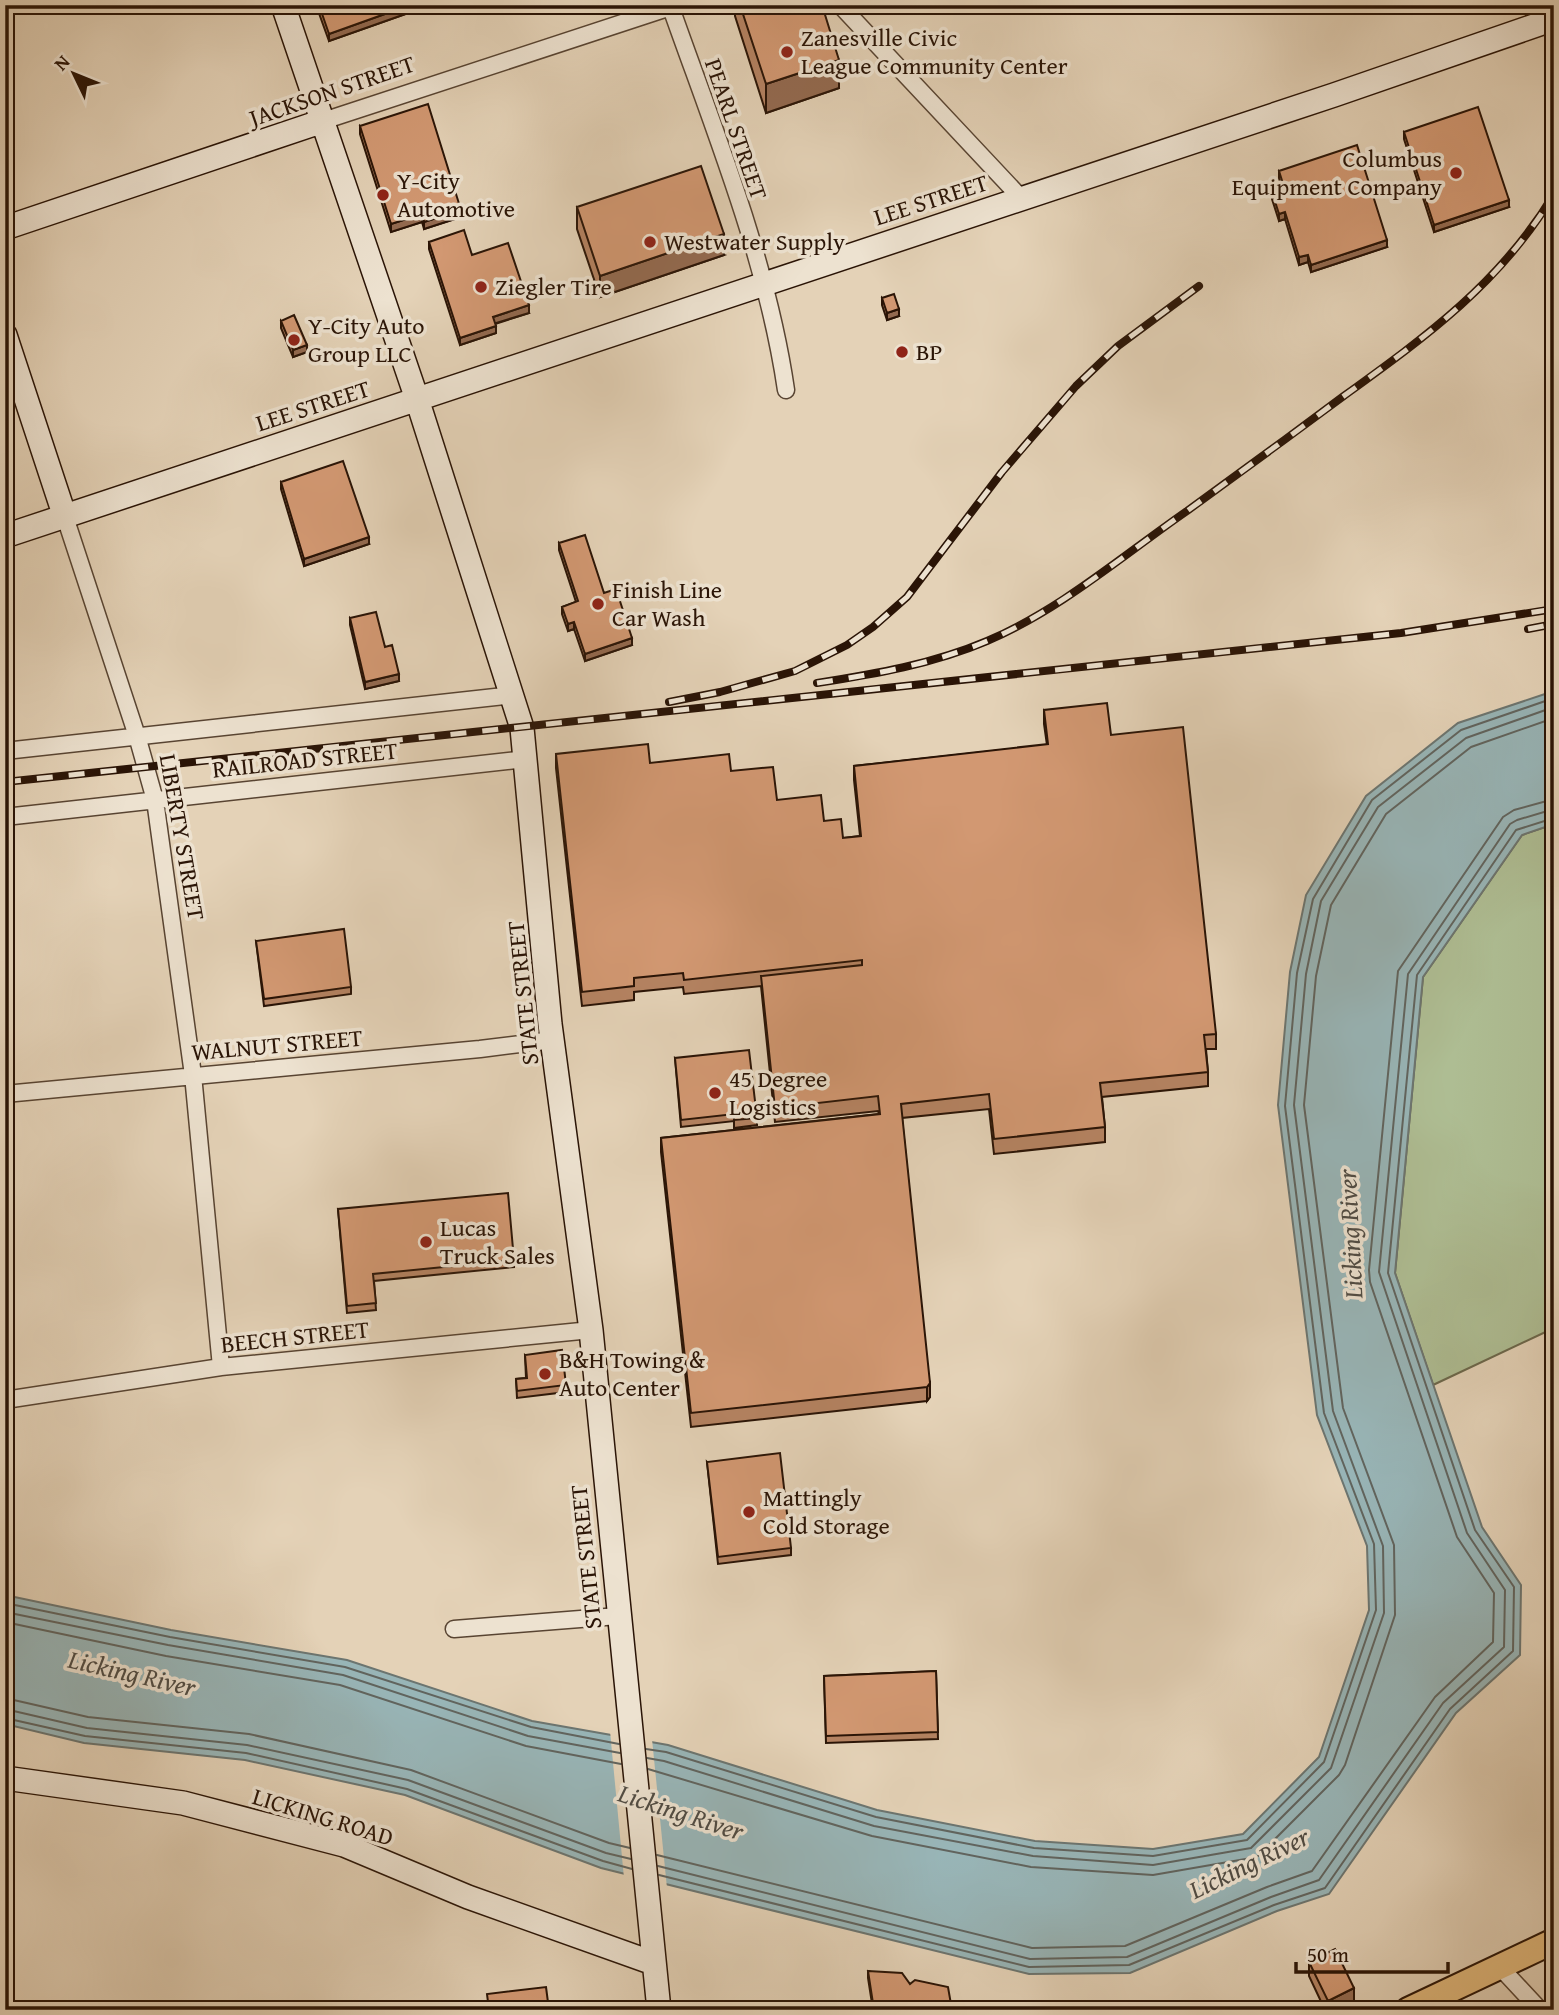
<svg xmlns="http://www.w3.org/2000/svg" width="1559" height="2015" viewBox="0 0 1559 2015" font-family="'Gentium Book Plus',serif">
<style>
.green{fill:#aebd93;stroke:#6c684c;stroke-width:2}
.water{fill:#98b5b7;stroke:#6c7570;stroke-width:2}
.pier{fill:#e4d2b7}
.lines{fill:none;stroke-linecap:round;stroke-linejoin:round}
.shore{stroke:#61645e;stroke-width:2}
.street-casing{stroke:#584432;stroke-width:19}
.secondary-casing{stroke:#2a1406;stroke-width:26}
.primary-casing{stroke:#2a1406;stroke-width:28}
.street{stroke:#ede2d0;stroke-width:16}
.secondary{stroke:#ede2d0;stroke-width:23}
.primary{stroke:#e2b97c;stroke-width:24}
.rail-casing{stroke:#2a1406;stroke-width:8}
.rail{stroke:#ede2d0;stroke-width:5;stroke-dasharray:16;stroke-linecap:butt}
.wall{fill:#b58362;stroke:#2a1406;stroke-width:2}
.shaded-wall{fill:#936a50;stroke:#2a1406;stroke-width:2}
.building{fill:#d29872;stroke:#2a1406;stroke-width:2}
.poi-dot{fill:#8f2418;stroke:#ede2d0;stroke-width:2.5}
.labels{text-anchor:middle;stroke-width:7;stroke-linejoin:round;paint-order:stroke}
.poi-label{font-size:24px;fill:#2a1406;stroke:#ede2d0;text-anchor:start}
.street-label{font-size:24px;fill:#2a1406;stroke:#ede2d0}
.water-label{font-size:26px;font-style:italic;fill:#504c44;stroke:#ede2d0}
</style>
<rect width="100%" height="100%" fill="#e4d2b7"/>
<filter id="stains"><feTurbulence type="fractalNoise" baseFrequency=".00286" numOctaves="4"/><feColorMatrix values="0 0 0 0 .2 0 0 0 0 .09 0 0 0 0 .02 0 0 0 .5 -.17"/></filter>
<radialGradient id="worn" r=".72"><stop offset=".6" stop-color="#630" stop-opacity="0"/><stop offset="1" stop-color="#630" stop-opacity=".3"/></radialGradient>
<!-- green -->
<path class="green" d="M1554,824v504l-121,57 -38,-112 28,-296 99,-142z"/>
<!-- water -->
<path class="water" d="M1554,691v133l-32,11 -99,142 -28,296 87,254 39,58 -1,70 -64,58 -127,181 -52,17 -147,62 -101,1 -428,-106 -196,-73 -160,-35 -161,-17 -79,-19v-129l166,35 176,30 185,61 136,24 209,65 158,31 118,8 90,-15 76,-77 50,-147 -2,-64 -50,-131 -39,-310 12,-133 16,-77 60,-99 92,-73z"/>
<!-- pier -->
<path class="pier" d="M610,1731l42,8 15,149 -43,-10z"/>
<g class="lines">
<!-- shore -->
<path class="shore" d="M5,1603l165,34 175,30 186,60 88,17
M5,1612l163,33 175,30 185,61 92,17
M5,1622l161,34 174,29 186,61 95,18
M5,1698l83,19 161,17 162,36 198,73 21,5
M5,1709l82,19 160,17 161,35 198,73 25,6
M5,1718l80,18 161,17 161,36 196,72 29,8
M646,1749l20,3 210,65 158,31 119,8 94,-16 77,-78 52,-152 -2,-66 -50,-131 -39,-307 12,-133 16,-74 59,-99 89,-70 93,-32
M647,1758l17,3 210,65 159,30 120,9 98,-17 80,-80 53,-155 -1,-67 -50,-135 -39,-306 12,-131 15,-73 57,-94 88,-69 88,-31
M648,1769l224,67 159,31 122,8 104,-18 82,-82 6,-10 50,-150 -1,-70 -51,-137 -39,-303 12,-129 15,-71 55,-91 85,-67 83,-29
M657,1855l375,93 93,-2 142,-59 45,-16 123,-174 58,-55 1,-49 -37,-56 -87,-255 -1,-12 29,-299 105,-154 11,-7 40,-11
M658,1866l372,93 97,-2 144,-60 48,-17 124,-177 61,-56 1,-57 -38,-57 -88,-261 29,-298 102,-150 7,-4 37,-11
M659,1875l370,92 100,-2 145,-60 51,-17 125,-179 63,-58 1,-64 -39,-57 -87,-257 29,-298 99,-145 38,-12"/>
<defs>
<path id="street" d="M670,5c44,125 97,254 116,385
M840,5l181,193
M323,121l354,-116
M65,517l72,219 18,64 38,275 28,292
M5,751l508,-56
M5,817l521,-58
M5,1094l475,-45 73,-9
M5,1400l216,-33 370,-37
M454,1629l164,-13
M1500,1967l40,43"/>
<path id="secondary" d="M283,5l134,394 105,329 28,296 41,306 68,680
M5,228l318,-107
M5,335l60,182
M5,536l1329,-441 220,-76
M5,1778l178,25 161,42 124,52 185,66"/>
<path id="primary" d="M1408,2010l146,-69"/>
</defs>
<!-- street casing -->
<use href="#street" class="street-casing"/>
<!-- secondary casing -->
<use href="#secondary" class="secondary-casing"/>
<!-- primary casing -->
<use href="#primary" class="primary-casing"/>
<!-- street -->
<use href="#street" class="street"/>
<!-- secondary -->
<use href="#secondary" class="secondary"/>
<!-- primary -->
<use href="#primary" class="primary"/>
<defs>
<path id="rail" d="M1528,629l26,-5
M817,683c58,-9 116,-19 170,-42 73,-31 135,-85 200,-130 51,-37 103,-75 154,-113 83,-60 159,-114 213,-204
M669,702l51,-10 75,-21 52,-26 26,-18 34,-30 95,-125 74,-86 42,-40 81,-60
M5,782l1396,-149 153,-24"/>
</defs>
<!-- rail casing -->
<use href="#rail" class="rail-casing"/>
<!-- rail -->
<use href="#rail" class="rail"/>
</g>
<!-- wall -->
<path class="wall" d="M316,5h115l-102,36z
M735,5h87l17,83 -73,25 -31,-97z
M360,126l101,91 -37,12 -2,-7 -31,10 -31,-98z
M1404,132l105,75 -75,25 -30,-93z
M1279,171l108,76 -76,25 -3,-10 -9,3 -14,-46 -6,2 -7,-22v-7l10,-4 -3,-10z
M577,207l147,48 -124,42 -23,-68z
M429,242l43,13 57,58 -34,11 1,9 -36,12 -31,-96z
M882,298l17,18 -12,4 -5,-15z
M281,321l26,31 -14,5 -12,-29z
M281,482l88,62 -65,22 -23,-77z
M559,543l45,50 28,52 -47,16 -11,-32 -6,2 -6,-17v-7l14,-5 -17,-52z
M350,618l35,29 14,34 -34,8 -15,-64z
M1044,710l67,25 105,299v15h-10l2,23v14l-106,11 3,30v15l-111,12 -5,-45 -87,9 28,279 -3,4 -236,26 -30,-275v-14l218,-24 -1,-3 -103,11 -14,-136 -77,8 -1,-7 -49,5v8l-52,6 -26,-238v-14l175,17 46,29 47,21 19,17 17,-2 -6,-56v-14l193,-21 -3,-21z
M256,941l95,46v7l-87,12z
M675,1058l82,60v7l-23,3v-7l-53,6z
M338,1209l176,51v7l-140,14 2,29 -29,3z
M525,1355l41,30v7l-49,6 -1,-19 10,-1z
M707,1462l84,86v7l-73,9z
M936,1671l2,68 -112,4 -2,-67z
M1309,1962l45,41 -15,7h-14l-16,-34z
M868,1971l42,13 42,26h-79l-5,-32z"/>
<!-- shaded-wall -->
<path class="shaded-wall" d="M410,5h21l-102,36v-7z
M839,60v28l-73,25v-29z
M1509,200v7l-75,25v-7z
M461,210v7l-37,12v-7z
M1285,212v7l-6,2v-7z
M422,214v8l-31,10v-8z
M724,234v21l-124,42v-21z
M1387,240v7l-76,25v-7z
M1308,255v7l-9,3v-8z
M529,305v8l-36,11v-7z
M899,309v7l-12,4v-7z
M496,326v7l-36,12v-7z
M307,345v7l-14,5v-7z
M369,537v7l-65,22v-7z
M574,622v7l-6,2v-7z
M632,638v7l-47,16v-7z
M399,674v7l-34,8v-7z
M930,1383v14l-3,4v-14z
M1354,1988v15l-15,7h-11v-9z"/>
<!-- building -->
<path class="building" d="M319,5h91l-81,29z
M740,5h82l17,55 -73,24z
M428,104l33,106 -37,12 -2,-8 -31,10 -31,-98z
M1478,107l31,93 -75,25 -30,-93z
M1357,145l30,95 -76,25 -3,-10 -9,2 -14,-45 -6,2 -7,-22 12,-5 -5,-16z
M701,166l23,68 -124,42 -23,-69z
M464,230l8,25 36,-12 21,62 -36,12 3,9 -36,12 -31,-96z
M894,294l5,15 -12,4 -5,-15z
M294,315l13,30 -14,5 -12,-29z
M343,461l26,76 -65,22 -23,-77z
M585,535l19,58 12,-4 16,49 -47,16 -11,-32 -6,2 -6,-17 16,-6 -19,-58z
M376,612l9,35 7,-2 7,29 -34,8 -15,-64z
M1107,703l4,32 72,-8 33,307 -12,1 4,37 -108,11 5,44 -111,12 -5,-45 -88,10 29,279 -3,4 -236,26 -30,-275 219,-24 -2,-18 -103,12 -14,-132 101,-11v-5l-178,20 -1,-7 -49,5v8l-52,6 -26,-238 92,-10 2,19 79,-9 2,17 42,-4 4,33 44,-5 3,26 17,-2 2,19 18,-2 -7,-70 194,-22 -4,-34z
M344,929l7,58 -87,12 -8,-58z
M749,1050l8,68 -23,2v-6l-53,6 -6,-62z
M508,1193l6,67 -141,14 3,29 -29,3 -9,-97z
M562,1350l4,35 -49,6 -1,-12 11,-1 -2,-23z
M780,1453l11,95 -73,9 -11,-95z
M936,1671l2,61 -112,4 -2,-60z
M1335,1949l19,39 -26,13 -19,-39z
M868,1971l34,2 8,11 5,-4 33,7 4,23h-78z
M546,1987l3,23h-60l-2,-16z"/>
<!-- markers -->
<g class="poi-dot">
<circle cx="787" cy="52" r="7"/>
<circle cx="1456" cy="173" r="7"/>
<circle cx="383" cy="195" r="7"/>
<circle cx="650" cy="242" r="7"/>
<circle cx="481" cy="287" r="7"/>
<circle cx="294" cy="340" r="7"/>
<circle cx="902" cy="352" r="7"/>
<circle cx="598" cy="604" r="7"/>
<circle cx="715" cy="1093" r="7"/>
<circle cx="426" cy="1242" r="7"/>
<circle cx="545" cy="1374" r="7"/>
<circle cx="749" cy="1512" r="7"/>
</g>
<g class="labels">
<!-- poi labels -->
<g class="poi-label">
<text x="801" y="46">Zanesville Civic<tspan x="801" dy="28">League Community Center</tspan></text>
<text x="1442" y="167" text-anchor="end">Columbus<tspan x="1442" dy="28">Equipment Company</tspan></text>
<text x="397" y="189">Y-City<tspan x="397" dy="28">Automotive</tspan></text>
<text x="664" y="250">Westwater Supply</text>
<text x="495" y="295">Ziegler Tire</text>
<text x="308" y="334">Y-City Auto<tspan x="308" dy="28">Group LLC</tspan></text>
<text x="916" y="360">BP</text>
<text x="612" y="598">Finish Line<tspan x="612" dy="28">Car Wash</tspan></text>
<text x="729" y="1087">45 Degree<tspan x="729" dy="28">Logistics</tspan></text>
<text x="440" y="1236">Lucas<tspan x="440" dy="28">Truck Sales</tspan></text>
<text x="559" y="1368">B&amp;H Towing &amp;<tspan x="559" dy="28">Auto Center</tspan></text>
<text x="763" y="1506">Mattingly<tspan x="763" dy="28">Cold Storage</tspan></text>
</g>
<!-- street labels -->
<g class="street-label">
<text transform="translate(332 91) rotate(-19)" y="8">JACKSON STREET</text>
<text transform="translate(736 129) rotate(71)" y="8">PEARL STREET</text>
<text transform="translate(931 200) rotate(-18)" y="8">LEE STREET</text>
<text transform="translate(313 406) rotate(-18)" y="8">LEE STREET</text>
<text transform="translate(305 760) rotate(-6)" y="8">RAILROAD STREET</text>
<text transform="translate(182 837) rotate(80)" y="8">LIBERTY STREET</text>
<text transform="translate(523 993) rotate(-96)" y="8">STATE STREET</text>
<text transform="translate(277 1045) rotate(-5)" y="8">WALNUT STREET</text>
<text transform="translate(295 1337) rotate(-6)" y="8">BEECH STREET</text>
<text transform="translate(586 1557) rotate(-96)" y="8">STATE STREET</text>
<text transform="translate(323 1817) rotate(17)" y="8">LICKING ROAD</text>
</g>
<!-- water labels -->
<g class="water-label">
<text transform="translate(1350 1234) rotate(-93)" y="9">Licking River</text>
<text transform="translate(132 1673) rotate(13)" y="9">Licking River</text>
<text transform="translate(681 1812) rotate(18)" y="9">Licking River</text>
<text transform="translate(1249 1863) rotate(-26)" y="9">Licking River</text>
</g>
</g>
<!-- margin -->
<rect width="1559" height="2015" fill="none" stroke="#e4d2b7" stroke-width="28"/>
<rect x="7" y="7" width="1545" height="2001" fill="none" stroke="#2a1406" stroke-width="3.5"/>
<rect x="14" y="14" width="1531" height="1987" fill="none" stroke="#2a1406" stroke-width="2"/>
<!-- north arrow -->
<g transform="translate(74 74) rotate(313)" stroke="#ede2d0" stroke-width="5" paint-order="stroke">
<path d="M0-5L12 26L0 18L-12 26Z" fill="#2a1406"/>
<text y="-10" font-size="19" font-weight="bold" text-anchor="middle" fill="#2a1406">N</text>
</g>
<!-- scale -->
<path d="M1296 1962v10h152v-10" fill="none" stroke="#2a1406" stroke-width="3.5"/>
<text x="1307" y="1962" font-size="21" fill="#2a1406" stroke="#ede2d0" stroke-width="5" paint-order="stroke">50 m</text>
<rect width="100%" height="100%" filter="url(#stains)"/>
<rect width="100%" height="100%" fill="url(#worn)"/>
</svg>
